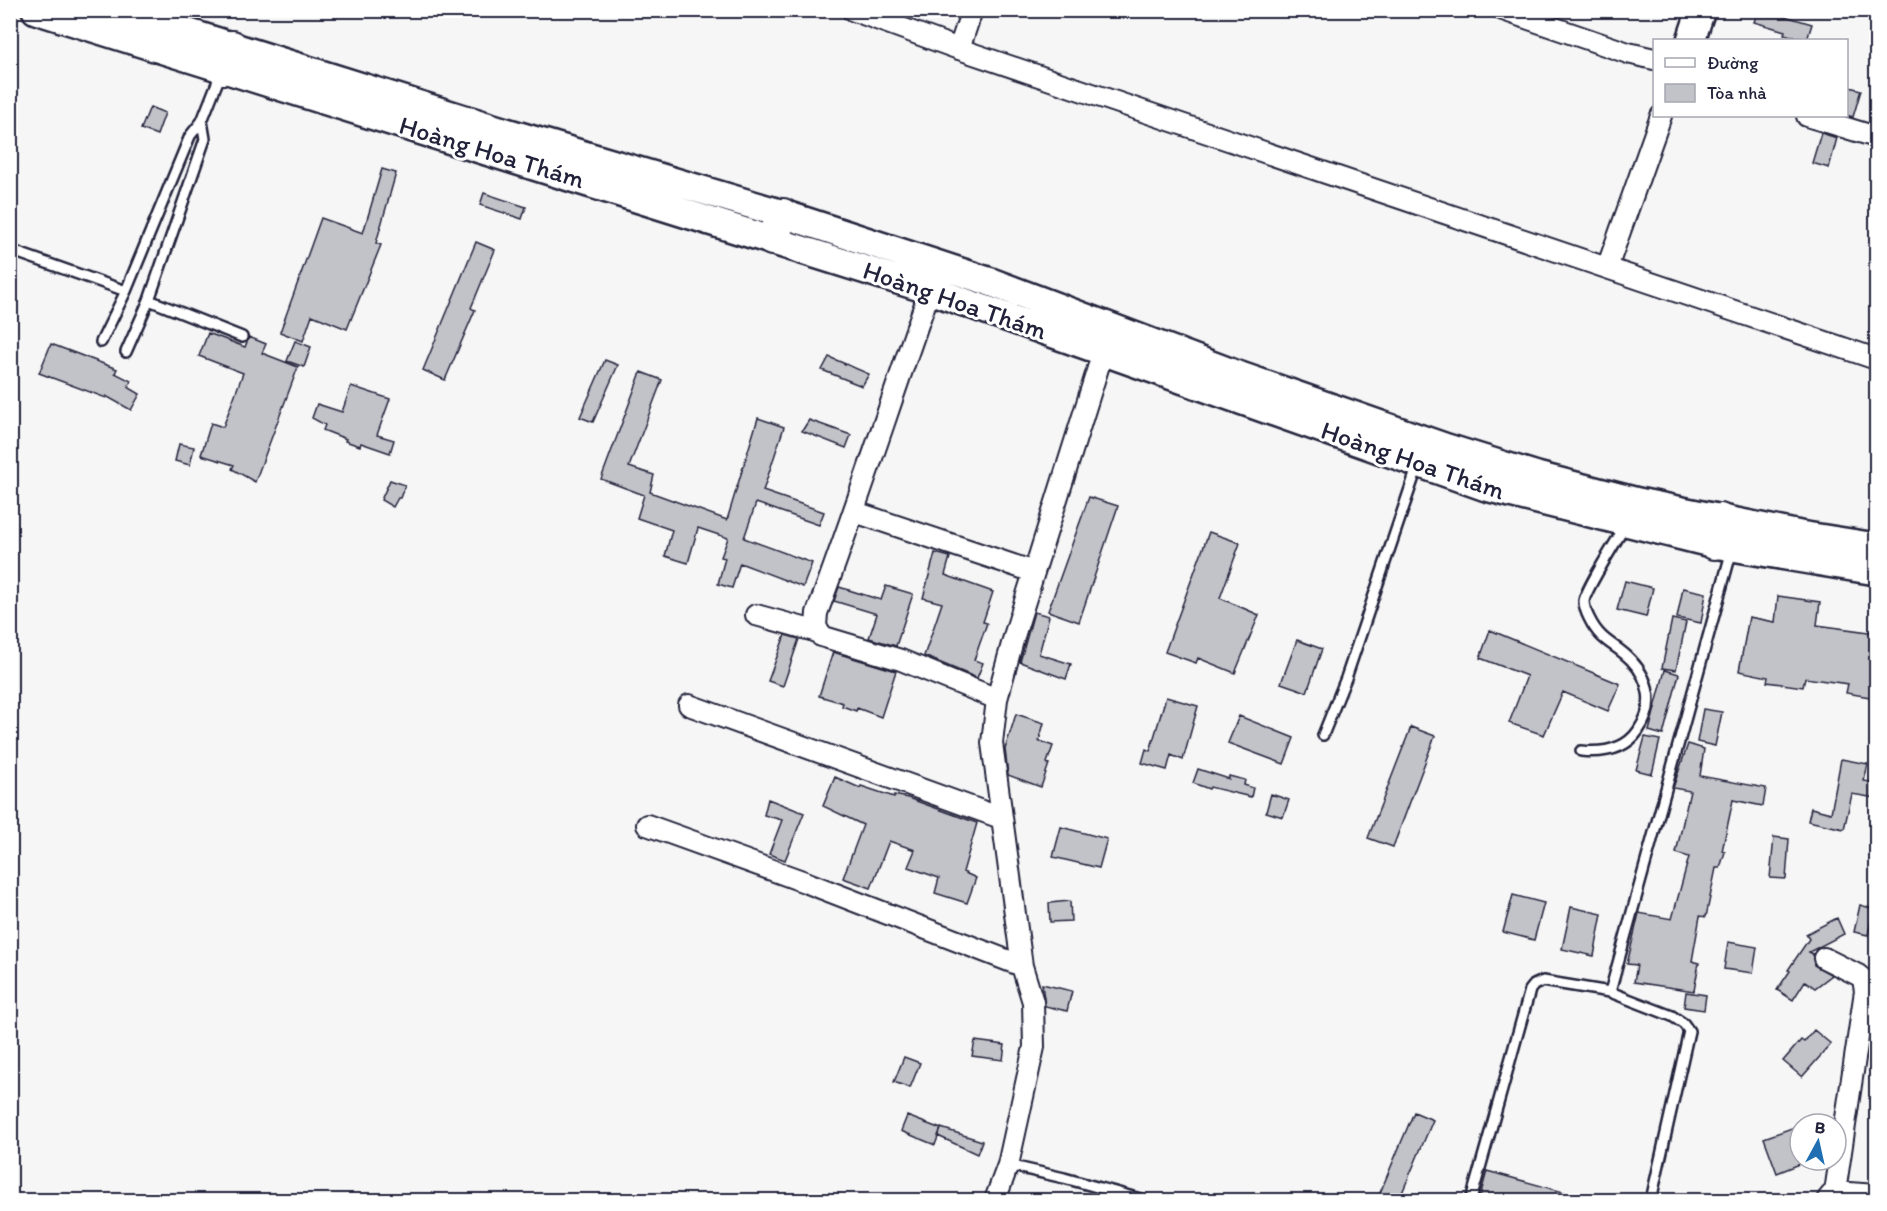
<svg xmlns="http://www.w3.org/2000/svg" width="1887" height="1211" viewBox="0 0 1887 1211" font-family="Itim,sans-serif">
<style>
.building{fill:#c2c2c9;stroke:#22223b;stroke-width:1.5}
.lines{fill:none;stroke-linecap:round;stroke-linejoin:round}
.lane-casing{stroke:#22223b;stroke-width:14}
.street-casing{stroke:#22223b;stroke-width:24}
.secondary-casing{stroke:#22223b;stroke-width:32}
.primary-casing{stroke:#22223b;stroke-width:34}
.lane{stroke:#fff;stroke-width:9}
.street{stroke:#fff;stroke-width:20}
.secondary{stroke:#fff;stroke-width:27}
.primary{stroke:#fff;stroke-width:30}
.labels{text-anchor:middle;stroke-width:6;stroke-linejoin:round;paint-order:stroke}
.street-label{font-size:26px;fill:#22223b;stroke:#fff}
</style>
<rect width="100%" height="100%" fill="#f6f6f7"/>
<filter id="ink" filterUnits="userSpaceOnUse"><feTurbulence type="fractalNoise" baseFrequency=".0167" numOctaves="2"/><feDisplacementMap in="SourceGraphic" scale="12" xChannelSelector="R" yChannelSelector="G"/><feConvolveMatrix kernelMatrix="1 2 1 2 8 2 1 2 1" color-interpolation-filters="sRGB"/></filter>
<g filter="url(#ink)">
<!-- building -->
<path class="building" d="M1758,10h6l48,14 -5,16 -23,-6 1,-3 -31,-9z
M1846,86l15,4 -8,27 -7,-2z
M150,107l15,6 -8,22 -16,-6z
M1821,133l16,5 -8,30 -17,-5z
M382,169l14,4 -20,70 5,2 -34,84 -35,-14 -9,26 -23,-9 41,-114 42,15z
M484,193l42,14 -4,12 -42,-14z
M476,242l19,8 -24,58 4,2 -30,70 -22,-10z
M208,333l37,14 4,-10 17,7 -4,9 36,14 -43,115 -23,-13 2,-4 -33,-10 10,-32 12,4 20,-54 -44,-17z
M295,341l16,6 -7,20 -17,-6z
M51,344l66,25 -2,4 16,8 -3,6 12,7 -9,16 -25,-14v2l-67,-25z
M829,357l40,17 -7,12 -40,-16z
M605,360l13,5 -25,57 -13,-5z
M641,372l21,8 -33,87 25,8 -4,17 77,28 31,-102 26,9 -21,64 61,21 -5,13 -63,-22 -12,35 68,25 -9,24 -63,-24 -8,25 -14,-4 7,-26 -4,-1 7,-19 -30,-10 -10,35 -23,-7 7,-26 -35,-12 7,-23 -43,-16z
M351,386l39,13 -13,36 17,5 -4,13 -29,-10 -1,3 -15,-5 1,-2 -23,-9 2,-5 -13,-7 5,-14 25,8z
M809,420l42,15 -5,13 -44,-17z
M179,444l15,3 -4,18 -15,-4z
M390,480l15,5 -5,13h-2l-5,9 -12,-7z
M1089,497l29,9 -39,116 -31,-11z
M1209,532l31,11 -20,55 39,17 -24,58 -37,-15 -2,5 -31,-11z
M935,553l15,4 -5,18 48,17 -10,30 4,1 -13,37 9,3 -6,15 -53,-22 18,-53 -19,-5z
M1625,581l28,7 -7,29 -29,-7z
M886,586l27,8 -17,52 -27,-8 8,-24 -43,-13 5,-14 42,13z
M1683,588l23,5 -5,30 -24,-5z
M1778,596l42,6 -3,23 59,8v65l-30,-5 2,-9 -43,-6 -2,9 -36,-5 1,-5 -29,-6 10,-54 26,5z
M1034,612l15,4 -10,38 32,10 -5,15 -46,-17z
M1672,619l14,3 -10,48 -14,-2z
M1490,630l130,54 -12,27 -45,-19 -19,43 -35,-12 18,-47 -47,-18z
M785,635l14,4 -16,47 -15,-5z
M1297,640l25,9 -15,43 -26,-9z
M833,652l63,19 -15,46 -24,-9 -1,3 -14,-5 1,-3 -24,-7z
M1665,670l14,4 -16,61 -14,-4z
M1166,697l32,9 -15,54 -12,-5 -4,15 -25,-7 4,-14 4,2z
M1703,709l19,3 -7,34 -18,-4z
M1016,714l28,9 -5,18 14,5 -6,17 2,1 -8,23 -33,-12 -3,-26z
M1239,716l55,22 -10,26 -56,-21z
M1411,727l24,9 -42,111 -25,-9z
M1645,737l15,3 -8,34 -16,-4z
M1688,744l16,5 -4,27 66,12 -3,18 -30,-6 -11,51 3,1 -5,16h-4l-10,49 -6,-1 -8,45 7,2 -5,28 -60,-9 3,-17 -10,-1 12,-51 33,6 17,-62 -13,-4 14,-62 -17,-3z
M1841,759l27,5 -4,17 12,2v15l-24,-4 -8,35 -36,-8 3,-13 20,5z
M1198,769l31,10v-3l16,4 -1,5 9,3 -2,9 -41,-10 -1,2 -16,-6z
M835,777l25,11 1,-2 33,11v-2l14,3 69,25 -14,49 13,6 -9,25 -32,-10 4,-15 -31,-11 7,-17 -26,-9 -18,47 -28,-10 20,-53 -40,-19z
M1271,794l18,6 -6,17 -17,-5z
M768,799l36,14 -19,47 -16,-6 13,-34 -18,-5z
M1061,827l46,12 -8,29 -46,-11z
M1774,837l15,2 -3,40 -16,-1z
M1513,895l31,8 -10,37 -31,-8z
M1070,901l1,20 -21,1 -1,-19z
M1860,905l14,4 -6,26 -14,-3z
M1571,907l31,7 -8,42 -32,-7z
M1837,918l7,16 -35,18 4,2 1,11 18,10 -17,13 -10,-7 -12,19 -16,-10 13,-19 -2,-1 21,-31 -3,-5z
M1728,942l29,5 -4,26 -29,-4z
M1042,984l30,7 -5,20 -22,-5z
M1686,992l20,3 -2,15 -20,-3z
M1814,1030l17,14 -29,33 -19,-16 18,-21 3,2z
M975,1041l30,4 -2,15 -31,-4z
M904,1057l16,6 -10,25 -16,-6z
M1414,1112l19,8 -34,80h-22z
M907,1116l34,13 -6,16 -34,-14z
M1800,1125v39l-23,9 -13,-35z
M941,1128l41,13 -5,13 -39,-18z
M1487,1171l91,25v4h-99z"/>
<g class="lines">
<defs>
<path id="lane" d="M10,250l116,41
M149,300l93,37
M101,342l25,-51 64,-155 12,-15 19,-48
M126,352l23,-52 56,-161 -3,-18
M1323,735l23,-57 72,-213
M1581,751c21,2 44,-1 57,-20 17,-24 13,-50 -7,-71 -16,-17 -30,-17 -42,-42 -2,-4 -5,-12 -5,-17 2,-13 34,-62 42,-77
M1610,992l122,-442
M1008,1165l56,13 80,22
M1471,1200l59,-210 4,-5 9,-4 67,11 62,24 12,8 5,7 -38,169"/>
<path id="street" d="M852,10l107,39 917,310
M1503,10l125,43 26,6
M959,49l13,-39
M1807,116l69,21
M1607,268l54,-152
M930,290c-38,107 -73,216 -113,323l-1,13 5,10 80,24 96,39
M855,512l179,60
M756,615l62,17
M689,705l312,113
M647,825l158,57 217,84
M1824,958l34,17 5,4 2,12 -30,201
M995,1200l13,-35 26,-118 -1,-45 -11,-36 -30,-223 5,-44 18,-66 88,-281
M1827,1200l4,-5 4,-3 41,3"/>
<path id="secondary" d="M36,10l894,280 556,197 228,57 162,27
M116,10l380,119 287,85 205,67 244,92 215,75 90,28 101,26 162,33 76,12
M1691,40l10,-30"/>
<path id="primary" d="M223,69l9,-23
M772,240l11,-26
M1714,544l6,-25"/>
</defs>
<!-- lane casing -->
<use href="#lane" class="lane-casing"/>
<!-- street casing -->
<use href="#street" class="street-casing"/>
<!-- secondary casing -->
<use href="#secondary" class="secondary-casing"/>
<!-- primary casing -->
<use href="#primary" class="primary-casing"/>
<!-- lane -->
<use href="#lane" class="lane"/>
<!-- street -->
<use href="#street" class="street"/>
<!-- secondary -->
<use href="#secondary" class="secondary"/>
<!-- primary -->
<use href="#primary" class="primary"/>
</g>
</g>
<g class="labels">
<!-- street labels -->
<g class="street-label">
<text transform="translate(492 152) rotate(17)" y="9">Hoàng Hoa Thám</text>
<text transform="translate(955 300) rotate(19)" y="9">Hoàng Hoa Thám</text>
<text transform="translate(1413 460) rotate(19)" y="9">Hoàng Hoa Thám</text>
</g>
</g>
<!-- margin -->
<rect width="1887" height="1211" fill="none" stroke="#fff" stroke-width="36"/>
<rect x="18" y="18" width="1851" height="1175" fill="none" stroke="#22223b" stroke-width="2" filter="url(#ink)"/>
<!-- legend -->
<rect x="1653" y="39" width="195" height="78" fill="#ffffff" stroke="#a7a7b1" stroke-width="1.5"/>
<rect x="1665" y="58" width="30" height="9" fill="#ffffff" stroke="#a7a7b1" stroke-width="1.5"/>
<text x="1707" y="69" font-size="18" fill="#22223b">Đường</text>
<rect x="1665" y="84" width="30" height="18" fill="#c2c2c9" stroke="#a7a7b1" stroke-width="1.5"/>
<text x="1707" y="99" font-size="18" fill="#22223b">Tòa nhà</text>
<!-- north arrow -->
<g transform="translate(1818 1142) rotate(8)"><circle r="28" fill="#ffffff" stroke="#a7a7b1" stroke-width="1.5"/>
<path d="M0-4.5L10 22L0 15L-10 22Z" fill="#1f6fb2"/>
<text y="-9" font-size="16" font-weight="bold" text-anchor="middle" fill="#22223b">B</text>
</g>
</svg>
